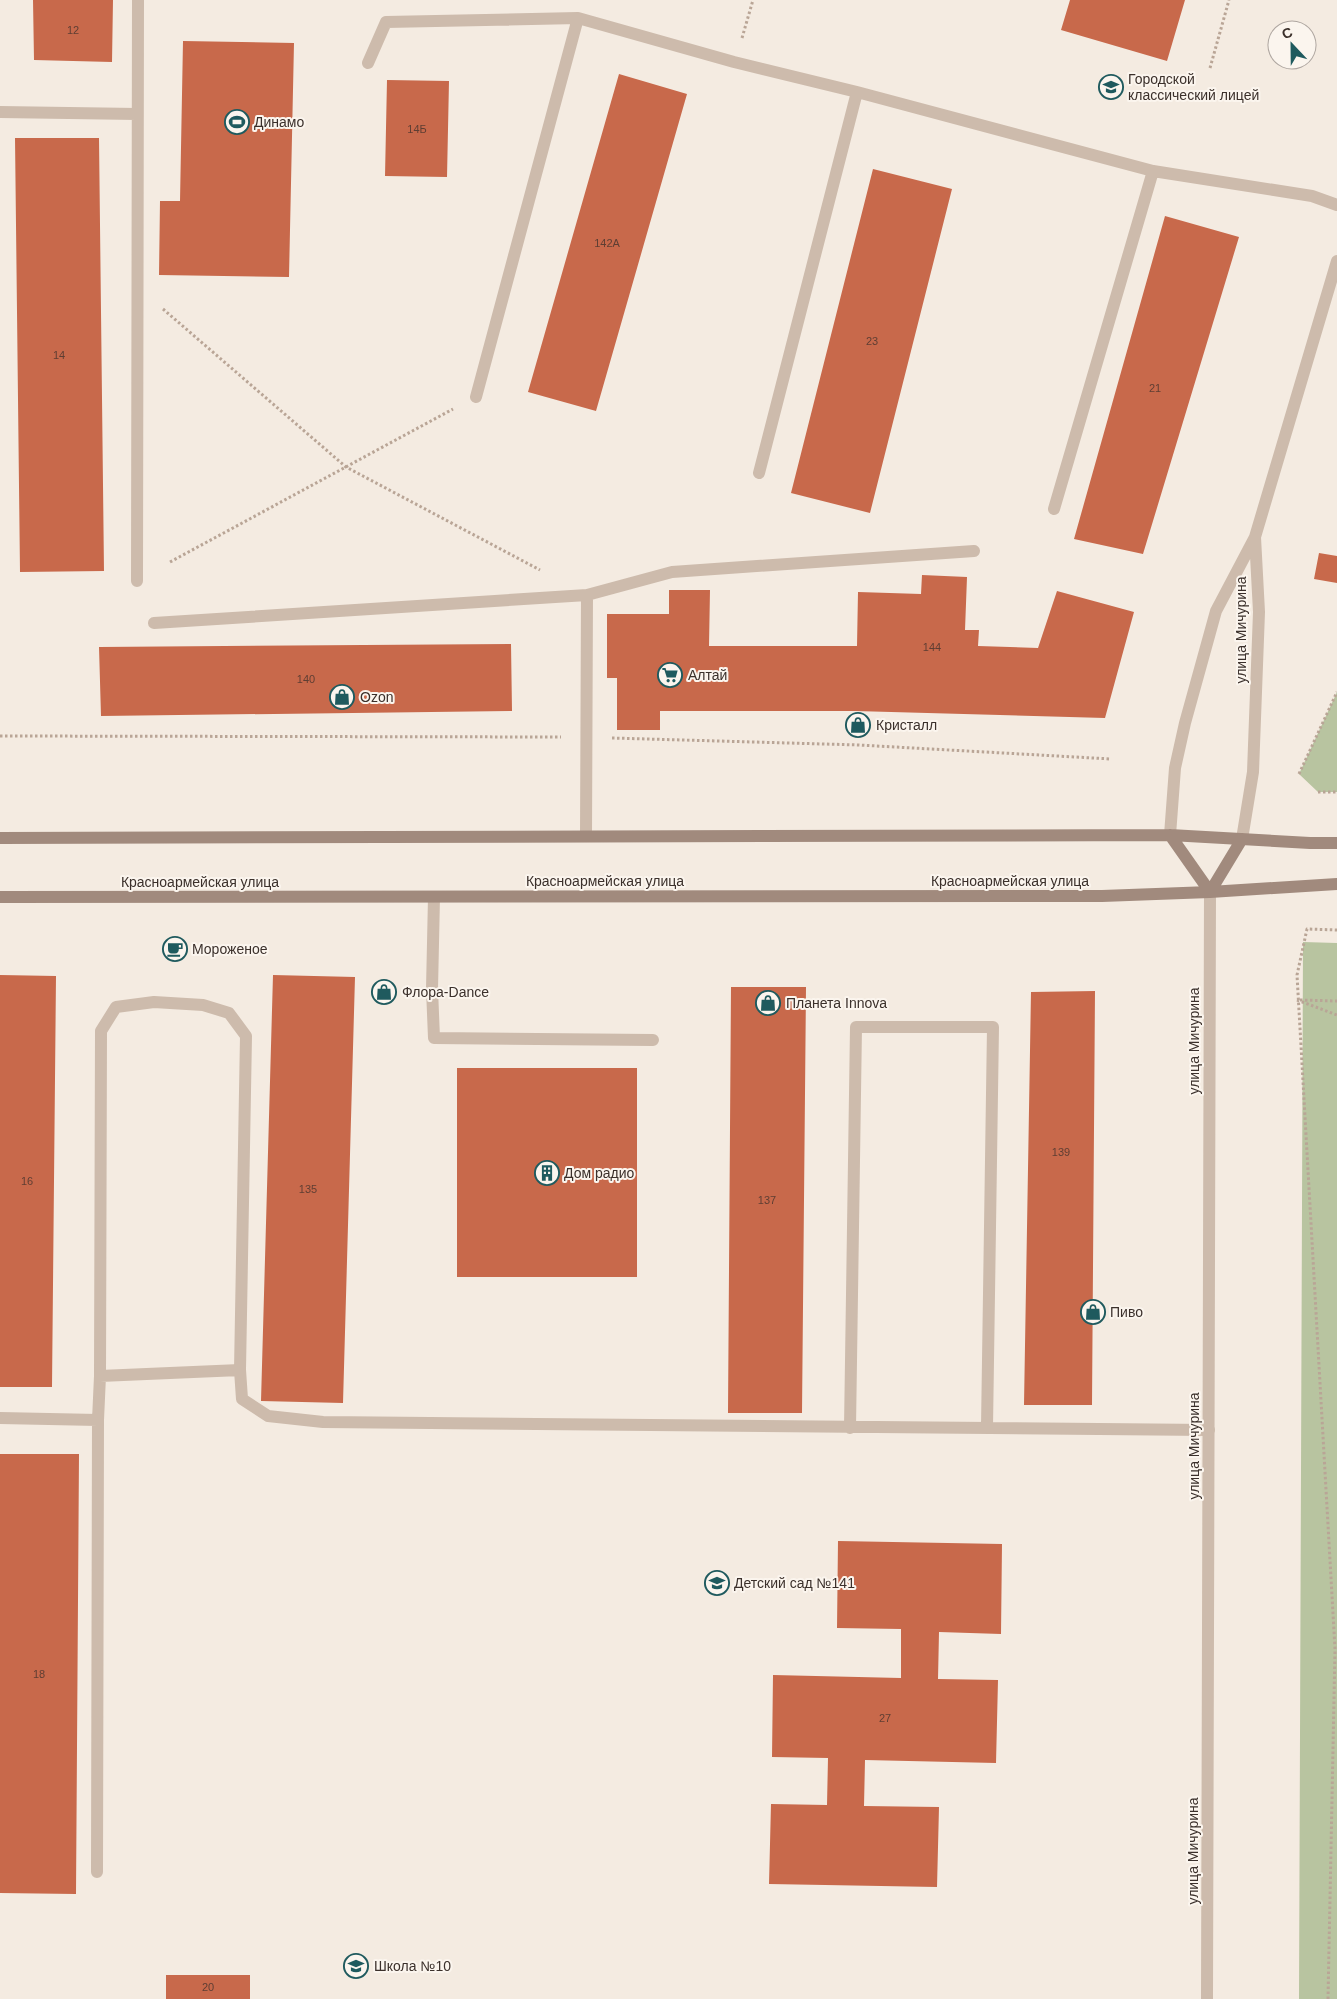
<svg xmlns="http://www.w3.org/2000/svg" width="1337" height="1999" viewBox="0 0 1337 1999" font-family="Arial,sans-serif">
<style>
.green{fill:#b8c4a0}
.building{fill:#c8694b}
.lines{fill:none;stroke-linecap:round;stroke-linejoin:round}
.path{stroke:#b9a596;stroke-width:3;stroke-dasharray:2.5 2.5;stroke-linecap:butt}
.service{stroke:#cdbbac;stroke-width:12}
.tertiary{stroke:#cdbbac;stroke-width:12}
.secondary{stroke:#a18a7d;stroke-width:12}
.labels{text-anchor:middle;stroke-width:4;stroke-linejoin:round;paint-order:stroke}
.number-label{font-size:11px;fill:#5e3e33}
.poi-label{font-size:14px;fill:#3b302b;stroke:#fbf5ee;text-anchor:start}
.street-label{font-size:14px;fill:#3b302b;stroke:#fbf5ee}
</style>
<rect width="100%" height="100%" fill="#f4ebe1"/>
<!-- green -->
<path class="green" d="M1337,692v100h-19l-19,-18z
M1303,942l34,1v1056h-38z"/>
<!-- building -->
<path class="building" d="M33,0h80l-1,62 -78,-2z
M1070,0h115l-18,61 -106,-31z
M183,41l111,2 -5,234 -130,-2 1,-74h20z
M619,74l68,20 -91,317 -68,-19z
M387,80l62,1 -2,96 -62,-1z
M15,138h84l5,433 -84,1z
M873,169l79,20 -82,324 -79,-20z
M1165,216l74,21 -96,317 -69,-15z
M1319,553l18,3v27l-23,-4z
M922,575l45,2 -2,53h14l-1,16 60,2 19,-57 77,21 -29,106 -250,-7h-195v19h-43v-52h-10v-64h62v-24h41l-1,56h148l1,-54 63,2z
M511,644l1,67 -411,5 -2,-69z
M0,975l56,1 -4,411h-52z
M273,975l82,2 -12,426 -82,-2z
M731,987h75l-4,426h-74z
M1095,991l-3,414h-68l7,-413z
M457,1068h180v209h-180z
M0,1454h79l-3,440 -76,-1z
M838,1541l164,3 -1,90 -62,-2 -1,47 60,1 -2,83 -131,-3 -1,46 75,1 -2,80 -168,-3 2,-80 56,1 1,-47 -56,-1 1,-82 128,3v-49l-64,-1z
M166,1975h84v24h-84z"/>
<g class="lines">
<!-- path -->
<path class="path" d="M742,38l11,-38
M1210,68l19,-68
M163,309l183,158 194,103
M170,562l283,-153
M0,736l561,1
M612,738l247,7 252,14
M1299,774l38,-82
M1318,792h19
M1297,1000l40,15
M1300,1000l37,1
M1328,1999l7,-350 -38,-674 10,-46 30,1"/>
<!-- service -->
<path class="service" d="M368,63l18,-41 192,-4 156,44 123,30 296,79 159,25 25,9
M0,112l137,2
M476,397l102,-379
M759,473l98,-381
M1054,509l99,-338
M137,581l1,-581
M587,595l85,-23 302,-21
M154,623l433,-28 -1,241
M434,897l-2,92 2,49 219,2
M100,1376l1,-345 15,-24 38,-5 49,3 26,8 17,23 -6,334
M0,1418l98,2 2,-44 140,-6 2,29 26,17 55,6 886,8
M850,1428l6,-401h137l-6,400
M97,1872l1,-452"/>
<!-- tertiary -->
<path class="tertiary" d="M1170,835l5,-67 10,-45 31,-112 39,-74 82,-276
M1242,839l11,-67 6,-160 -4,-75
M1207,1999l3,-1107"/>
<!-- secondary -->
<path class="secondary" d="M1170,835l40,57
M0,838l1170,-3 140,8h27
M1210,892l32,-53
M0,897l1102,-1 108,-4 127,-8"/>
</g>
<!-- icons -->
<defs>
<symbol id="school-ring" viewBox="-11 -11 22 22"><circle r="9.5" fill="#fbf5ee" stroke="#1f5a5e" stroke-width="1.5"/><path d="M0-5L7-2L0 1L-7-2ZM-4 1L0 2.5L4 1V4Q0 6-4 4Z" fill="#1f5a5e"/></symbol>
<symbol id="stadium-ring" viewBox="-11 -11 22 22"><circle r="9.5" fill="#fbf5ee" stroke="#1f5a5e" stroke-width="1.5"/><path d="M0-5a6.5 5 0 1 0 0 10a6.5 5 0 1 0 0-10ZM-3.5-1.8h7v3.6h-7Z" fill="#1f5a5e"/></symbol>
<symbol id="supermarket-ring" viewBox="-11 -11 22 22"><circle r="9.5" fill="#fbf5ee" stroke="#1f5a5e" stroke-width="1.5"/><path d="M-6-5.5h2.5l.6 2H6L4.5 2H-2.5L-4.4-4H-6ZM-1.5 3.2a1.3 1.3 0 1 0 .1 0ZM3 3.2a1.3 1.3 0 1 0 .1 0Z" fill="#1f5a5e"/></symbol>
<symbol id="shop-ring" viewBox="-11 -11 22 22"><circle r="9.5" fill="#fbf5ee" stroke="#1f5a5e" stroke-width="1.5"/><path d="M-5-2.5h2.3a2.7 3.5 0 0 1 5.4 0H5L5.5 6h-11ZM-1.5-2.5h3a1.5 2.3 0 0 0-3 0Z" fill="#1f5a5e"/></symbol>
<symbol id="cafe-ring" viewBox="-11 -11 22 22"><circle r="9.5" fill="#fbf5ee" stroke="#1f5a5e" stroke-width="1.5"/><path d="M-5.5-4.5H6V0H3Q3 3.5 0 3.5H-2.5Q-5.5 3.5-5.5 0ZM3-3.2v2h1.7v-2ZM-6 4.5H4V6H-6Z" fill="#1f5a5e"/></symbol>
<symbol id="building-ring" viewBox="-11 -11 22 22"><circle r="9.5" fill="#fbf5ee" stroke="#1f5a5e" stroke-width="1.5"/><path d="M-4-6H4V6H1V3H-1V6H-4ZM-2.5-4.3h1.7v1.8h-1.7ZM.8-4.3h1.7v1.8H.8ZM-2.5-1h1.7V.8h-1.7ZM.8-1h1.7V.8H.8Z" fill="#1f5a5e"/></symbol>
</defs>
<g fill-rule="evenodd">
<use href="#school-ring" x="1097" y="73" width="28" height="28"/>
<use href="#stadium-ring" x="223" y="108" width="28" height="28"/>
<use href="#supermarket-ring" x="656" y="661" width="28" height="28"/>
<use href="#shop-ring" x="328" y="683" width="28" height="28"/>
<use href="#shop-ring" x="844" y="711" width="28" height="28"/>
<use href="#cafe-ring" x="161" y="935" width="28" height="28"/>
<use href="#shop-ring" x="370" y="978" width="28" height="28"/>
<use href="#shop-ring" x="754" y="989" width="28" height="28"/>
<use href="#building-ring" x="533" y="1159" width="28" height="28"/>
<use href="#shop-ring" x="1079" y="1298" width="28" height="28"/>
<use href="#school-ring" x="703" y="1569" width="28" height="28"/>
<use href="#school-ring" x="342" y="1952" width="28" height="28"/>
</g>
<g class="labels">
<!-- number labels -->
<g class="number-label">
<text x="73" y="34">12</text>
<text x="417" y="133">14Б</text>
<text x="607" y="247">142А</text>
<text x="872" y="345">23</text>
<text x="59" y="359">14</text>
<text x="1155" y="392">21</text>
<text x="932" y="651">144</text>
<text x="306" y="683">140</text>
<text x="1061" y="1156">139</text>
<text x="27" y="1185">16</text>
<text x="308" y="1193">135</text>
<text x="767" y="1204">137</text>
<text x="39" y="1678">18</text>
<text x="885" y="1722">27</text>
<text x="208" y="1991">20</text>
</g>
<!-- poi labels -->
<g class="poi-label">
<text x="1128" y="84">Городской<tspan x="1128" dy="16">классический лицей</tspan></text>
<text x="254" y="127">Динамо</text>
<text x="688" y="680">Алтай</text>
<text x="360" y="702">Ozon</text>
<text x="876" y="730">Кристалл</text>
<text x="192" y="954">Мороженое</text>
<text x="402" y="997">Флора-Dance</text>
<text x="786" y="1008">Планета Innova</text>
<text x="564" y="1178">Дом радио</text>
<text x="1110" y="1317">Пиво</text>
<text x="734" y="1588">Детский сад №141</text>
<text x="374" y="1971">Школа №10</text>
</g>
<!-- street labels -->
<g class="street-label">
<text transform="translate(1241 630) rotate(-90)" y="5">улица Мичурина</text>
<text x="605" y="886">Красноармейская улица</text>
<text x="1010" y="886">Красноармейская улица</text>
<text x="200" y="887">Красноармейская улица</text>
<text transform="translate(1194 1041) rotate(-90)" y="5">улица Мичурина</text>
<text transform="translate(1194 1446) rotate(-90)" y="5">улица Мичурина</text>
<text transform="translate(1193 1851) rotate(-90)" y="5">улица Мичурина</text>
</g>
</g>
<!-- north arrow -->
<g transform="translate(1292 45) rotate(338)"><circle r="24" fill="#fbf5ee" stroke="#aea6a0"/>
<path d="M0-4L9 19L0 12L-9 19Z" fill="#1f5a5e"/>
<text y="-8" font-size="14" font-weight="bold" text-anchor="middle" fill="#3b302b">С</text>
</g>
</svg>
